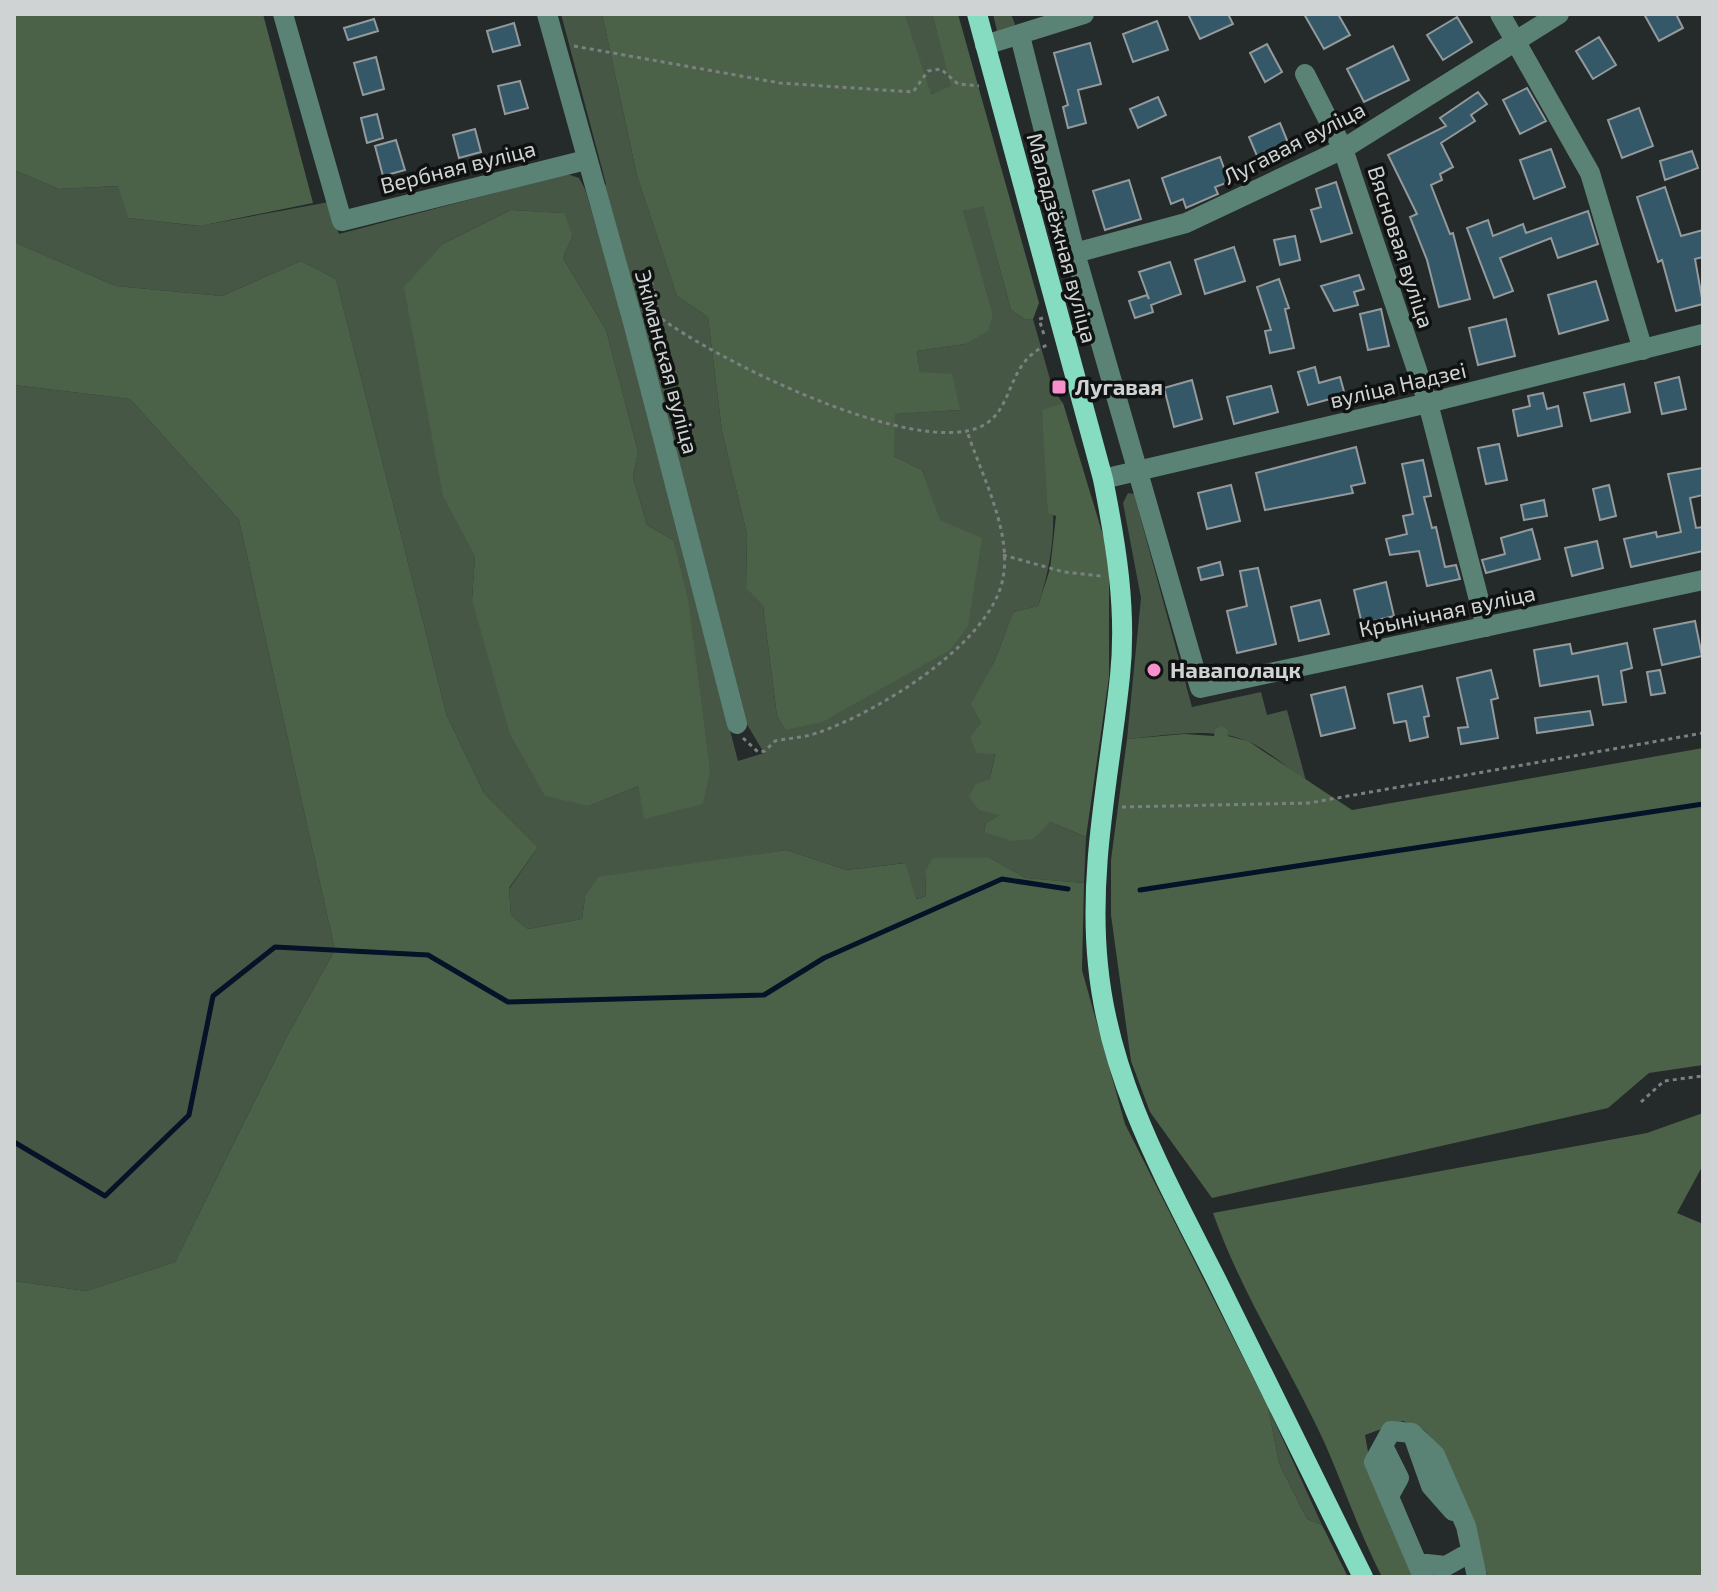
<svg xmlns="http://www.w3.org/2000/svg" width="1717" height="1591" viewBox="0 0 1717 1591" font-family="'Exo 2',sans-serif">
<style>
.green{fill:#465745;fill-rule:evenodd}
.forest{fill:#4b6249}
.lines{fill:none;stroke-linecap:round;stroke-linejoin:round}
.stream{stroke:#051228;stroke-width:5}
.building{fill:#355869;stroke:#949a9c;stroke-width:2}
.path{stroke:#7b8080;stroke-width:3;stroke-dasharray:4 4;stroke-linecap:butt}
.minor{stroke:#5a8275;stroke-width:20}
.major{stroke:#86dcc1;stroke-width:20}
.poi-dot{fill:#f890cc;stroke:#101212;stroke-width:3}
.labels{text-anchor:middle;stroke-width:7;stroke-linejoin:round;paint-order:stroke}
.street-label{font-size:22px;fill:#cfd3d3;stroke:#101212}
.poi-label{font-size:22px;font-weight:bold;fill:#cfd3d3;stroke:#101212;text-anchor:start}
</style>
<rect width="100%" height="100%" fill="#252a2a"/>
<!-- green -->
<path class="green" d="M561,14h41l35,162 40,120 31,21 14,115 25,102 -1,53 17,19 14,110 8,14 154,-210 -17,-50 -28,-14v-42l66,-4 -40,-38 -3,-21 48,-7 28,-30 -31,-103 21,-6 28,105 15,10 7,-1 20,71 10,13 -21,8c10,76 21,119 -4,195l-25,6 -18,48 -23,44 23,49 -5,26 11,36 -15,8 -2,9 66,-10 36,15 -2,46 -58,-5 -36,-20 -65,13 1,25 -11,3 -11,-36 -57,7 -61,-20 -76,12 -125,35 -3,22 -54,10 -17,-14 -2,-26 29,-42 -54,-54 -37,-77 -111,-437 -35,-18 -79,35 -106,-10 -102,-44v-72l45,19 60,-3 9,32 71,8 130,-24 10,32 228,-60 12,4 6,11 40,136 113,436 26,-8 -19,-32 -142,-532 3,-5zM511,210l52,3 10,22 -10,23 43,72 32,121 -5,26 14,48 26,15 -28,279 -7,-33 -49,20 -117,-206 3,-44 -32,-312z
M905,14h27l20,73 -22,7z
M993,14h18l7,18 -21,-1z
M14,385l116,14 109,121 96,430 -48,86 -112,226 -89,29 -72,-10z
M1128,493l6,1 58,213 69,-15 6,23 20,-5 19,71c-19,-13 -38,-31 -59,-40 -35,-15 -83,-5 -120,-2l14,-141 -18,-95z
M1268,1407l54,118 -15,-6 -28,-56z"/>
<!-- forest -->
<path class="forest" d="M14,14h249l50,189 -113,23 -72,-8 -10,-32 -59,3 -45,-19z
M602,14h303l26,80 20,-8 -19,-72h26l81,289 -6,16 -7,1 -15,-10 -28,-104 -20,5 30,103 -5,17 -23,13 -48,7 3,21 32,2 8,36 -65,4 -1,42 28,14 18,50 42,18 -14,88 -18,24 -128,72 -37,8 -8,-14 -14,-110 -17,-18 1,-54 -25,-102 -14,-115 -31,-21 -40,-120z
M511,210l53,3 9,22 -10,23 43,72 32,121 -5,26 14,48 26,15 15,59 22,172 -7,33 -59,15 -6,-33 -49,20 -44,-10 -35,-62 -38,-134 3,-44 -32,-60 -39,-209 39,-43z
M14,242l102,44 106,10 79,-35 35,18 111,437 37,77 54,54 -29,41 2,27 17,14 54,-10 3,-22 13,-20 188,-27 61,20 58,-7 11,36 10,-3 -1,-25 8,-13h57l36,20 58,5 -2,87 43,154 143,283 11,56 28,56 15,6 26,52h-1334v-296l72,10 89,-29 112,-226 48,-86 -96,-430 -109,-121 -116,-14z
M1063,403l46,152v122l-23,160 -36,-15 -17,17 -21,2 -28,-9 2,-9 14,-8 -21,-5 -10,-13 7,-13 14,-5 5,-25 -18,-1 -7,-15 11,-15 -10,-19 24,-44 18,-48 25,-6 12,-37 6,-53 -8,-3 -6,-103z
M1221,726l6,3 1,7 20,5 104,69 351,-62v317l-54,8 -41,35 -396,90 -62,-86 -19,-51 -20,-146v-55l16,-121 57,-5 30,2 1,-6z
M1703,1113v52l-26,48 26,11v353h-215c-16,-47 -28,-109 -63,-146 -5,-5 -15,-7 -22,-10l-38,14 5,28 50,114h-38c-22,-43 -37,-87 -56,-131 -36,-79 -84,-151 -113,-233l434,-80z"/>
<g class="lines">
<!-- stream -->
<path class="stream" d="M1140,890l563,-86
M14,1142l91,54 84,-81 24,-119 62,-49 153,8 80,47 256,-7 60,-37 178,-79 66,10"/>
</g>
<!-- building -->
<path class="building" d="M1188,14h40l5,10 -33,15z
M1304,14h34l12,21 -26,14z
M1644,14h32l7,14 -24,13z
M1457,17l15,25 -29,18 -16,-25z
M374,19l4,12 -30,9 -4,-12z
M1157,21l11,29 -35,12 -10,-28z
M514,23l6,22 -27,7 -6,-21z
M1599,37l17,28 -23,14 -17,-28z
M1090,43l11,41 -23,6 8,33 -18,5 -5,-21 5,-2 -14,-52z
M1267,44l15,28 -17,10 -15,-29z
M1393,46l16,34 -45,22 -17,-33z
M376,57l8,32 -21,6 -9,-32z
M520,81l8,27 -23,6 -7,-28z
M1527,88l19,33 -26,13 -17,-34z
M1478,92l9,12 -16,11 4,6 -34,22 12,24 -13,7 2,6 -11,5 19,49 3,-1 17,66 -31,8 -12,-47 -17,-43 7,-3 -29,-59 58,-29 -6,-8z
M1158,97l8,18 -28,13 -8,-19z
M1639,108l14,38 -31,12 -14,-38z
M377,114l6,24 -16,5 -6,-25z
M1280,123l11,27 -31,13 -11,-26z
M475,129l6,23 -22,6 -6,-23z
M396,140l9,30 -22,6 -8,-30z
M1551,149l14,38 -31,12 -14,-39z
M1692,151l6,17 -33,12 -5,-19z
M1220,157l9,25 -14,5 3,7 -32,14 -3,-9 -12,5 -9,-26z
M1129,180l12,39 -36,11 -12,-39z
M1336,182l16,51 -31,9 -10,-32 10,-3 -5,-18z
M1665,187l16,49 22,-6v27l-8,2 8,45 -27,7 -14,-51 -4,2 -21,-65z
M1588,211l10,33 -40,14 -7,-20 -51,20 13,33 -19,7 -27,-70 21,-8 5,16 30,-12 3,9z
M1295,236l5,24 -20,5 -6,-25z
M1234,247l11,34 -40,13 -10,-34z
M1170,262l11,32 -30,11 2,7 -18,6 -6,-17 18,-6 2,4 -10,-27z
M1359,275l5,14 -10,3 4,13 -24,6 -13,-25z
M1279,279l10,29 -4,1 9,39 -24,5 -5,-22 6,-1 -14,-43z
M1596,281l12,39 -49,14 -11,-39z
M1381,309l8,37 -21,4 -8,-36z
M1506,319l9,37 -37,9 -9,-37z
M1315,367l4,16 21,-6 5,18 -37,10 -10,-33z
M1679,377l7,32 -24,5 -7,-31z
M1192,380l10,39 -28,8 -10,-39z
M1624,384l6,28 -39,9 -7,-28z
M1271,386l7,26 -44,12 -7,-27z
M1543,393l4,16 11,-3 4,20 -44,10 -5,-26 17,-4 -2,-10z
M1499,444l8,36 -21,4 -8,-36z
M1356,447l9,36 -14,3 2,7 -88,17 -9,-37z
M1423,460l8,36 -7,1 8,31 4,-1 9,40 11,-2 4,14 -33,7 -8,-35 -29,4 -4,-16 21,-5 -4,-18 10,-2 -11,-50z
M1703,468v27l-13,3 6,30 7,-1v24l-72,16 -7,-28 32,-7 1,5 24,-5 -13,-58z
M1231,485l9,36 -33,8 -9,-36z
M1609,485l7,31 -16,4 -7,-31z
M1544,500l3,16 -23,4 -3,-15z
M1532,529l8,30 -54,14 -4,-13 23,-6 -4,-16z
M1597,541l6,27 -31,8 -7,-28z
M1220,562l3,13 -22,5 -3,-12z
M1258,568l18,76 -39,9 -10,-42 20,-5 -7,-35z
M1386,582l8,34 -32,8 -8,-34z
M1320,600l9,34 -30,7 -8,-34z
M1695,621l7,35 -40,9 -8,-36z
M1627,643l5,25 -11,3 5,31 -23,3 -5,-29 -58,10 -6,-36 36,-6 2,10z
M1491,670l7,28 -7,2 7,38 -37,6 -3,-16 10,-1 -11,-49z
M1660,670l5,23 -14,2 -4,-23z
M1422,686l7,30 -5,1 4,20 -18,4 -4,-20 -12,2 -6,-29z
M1345,687l10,41 -34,8 -10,-41z
M1590,711l3,14 -56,8 -2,-15z"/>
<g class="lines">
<!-- path -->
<path class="path" d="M574,46l206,37 133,9 15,-21 13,-2 17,15 21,2
M637,273l15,11 6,32c56,43 257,143 324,110 34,-17 23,-66 68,-82
M1043,318l-4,1 6,19
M1003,555l61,17 37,4
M743,738l15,14 7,-1 10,-10c14,-3 27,-3 42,-8 59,-20 174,-89 186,-155 9,-47 -22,-104 -36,-147
M1122,807l187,-4 394,-70
M1641,1102l23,-21 39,-5"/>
<!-- minor -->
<path class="minor" d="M283,14l59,207 244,-61
M547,14l86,308 104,402
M1500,14l90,159 53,177
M1020,36l55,217 125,435 503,-108
M985,45l99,-31
M1305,74l38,75 85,254 58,224
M1075,253l111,-30 157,-74 216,-135
M1103,479l325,-76 275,-69
M1414,1438l17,48 22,25
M1383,1446l16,32 -10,18
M1417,1563l29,3 23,-13
M1423,1577l-49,-115 17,-31 21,2 23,22 31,71 11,51"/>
<!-- major -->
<path class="major" d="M977,14l126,465c13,65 24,130 17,197 -10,97 -32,191 -22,289 11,115 67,213 118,314 49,100 98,199 147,298"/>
</g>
<!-- markers -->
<g class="poi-dot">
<rect x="1051" y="379" width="16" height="16" rx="4"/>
<circle cx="1154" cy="670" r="8"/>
</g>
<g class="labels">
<!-- street labels -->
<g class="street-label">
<text transform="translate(1294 143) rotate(-27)" y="8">Лугавая вуліца</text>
<text transform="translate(458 167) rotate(-14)" y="8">Вербная вуліца</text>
<text transform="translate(1062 238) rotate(75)" y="8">Маладзёжная вуліца</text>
<text transform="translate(1401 247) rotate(72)" y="8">Вясновая вуліца</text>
<text transform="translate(667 362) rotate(75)" y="8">Экіманская вуліца</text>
<text transform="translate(1398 385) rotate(-13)" y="8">вуліца Надзеі</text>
<text transform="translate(1447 611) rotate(-12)" y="8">Крынічная вуліца</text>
</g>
<!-- poi labels -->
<g class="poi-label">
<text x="1075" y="395">Лугавая</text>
<text x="1170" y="678">Наваполацк</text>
</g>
</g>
<!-- border -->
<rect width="1717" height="1591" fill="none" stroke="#cfd3d3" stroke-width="32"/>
</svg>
